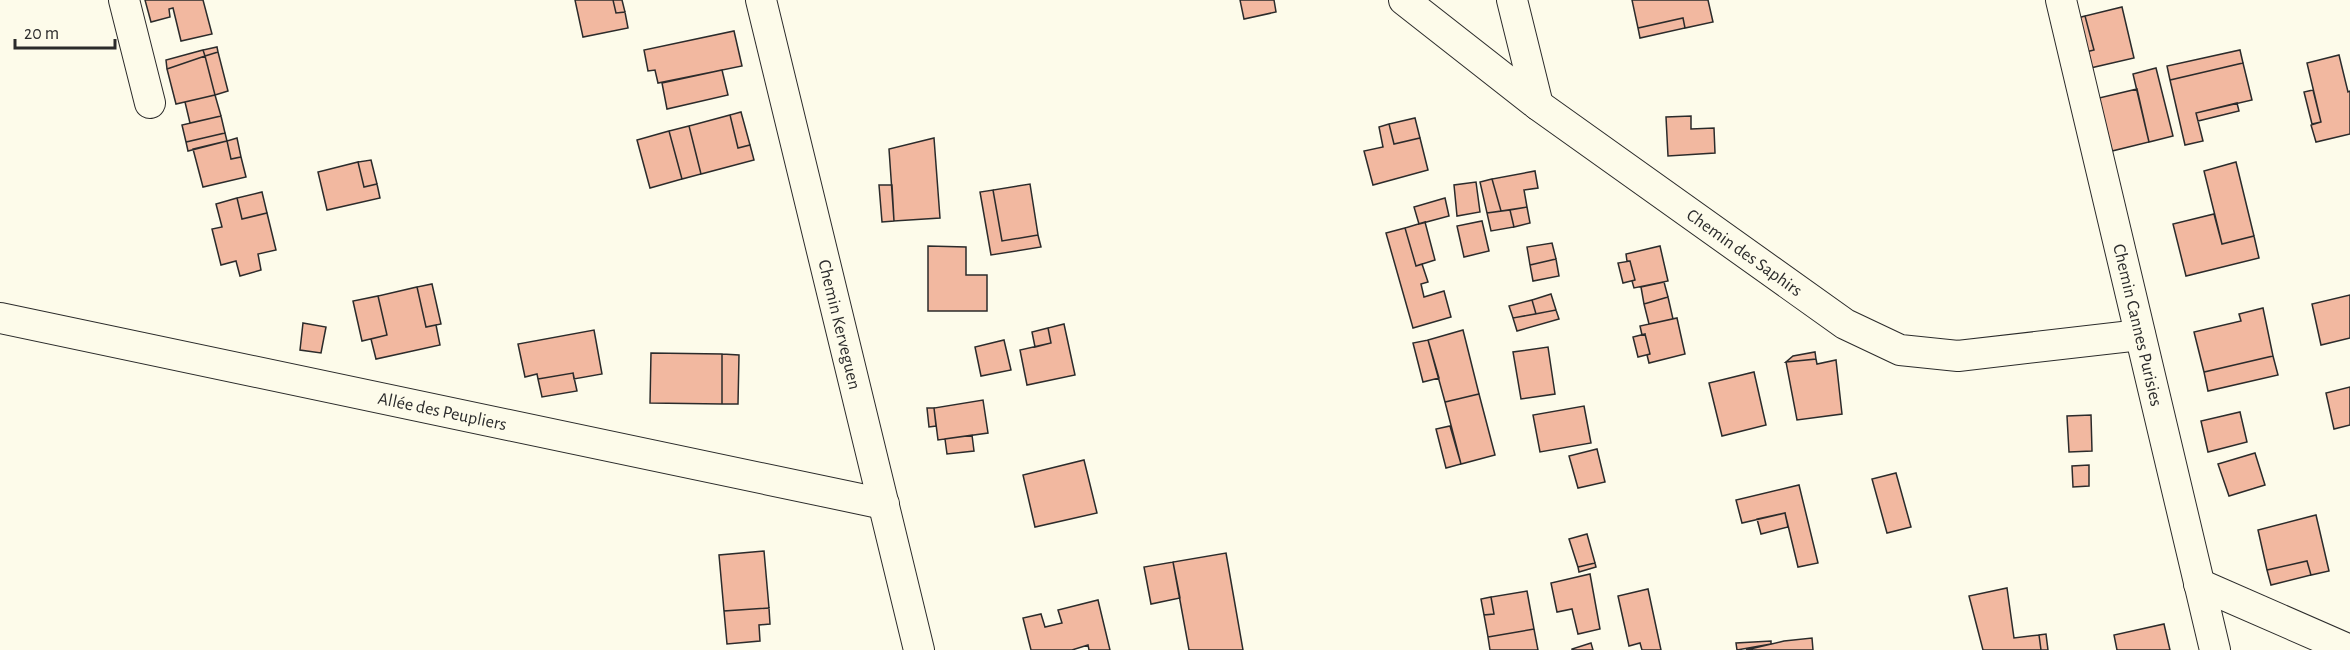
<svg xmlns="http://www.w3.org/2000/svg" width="2350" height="650" viewBox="0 0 2350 650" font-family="'Alegreya Sans',sans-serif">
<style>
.building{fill:#f2b8a0;stroke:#2b2b2b;stroke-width:1.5}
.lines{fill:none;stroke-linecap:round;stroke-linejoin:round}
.street-casing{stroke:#2b2b2b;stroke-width:32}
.street{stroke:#fdfbea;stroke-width:30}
.labels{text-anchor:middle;stroke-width:4.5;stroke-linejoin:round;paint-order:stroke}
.street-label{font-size:18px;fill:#2b2b2b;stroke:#fdfbea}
</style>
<rect width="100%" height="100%" fill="#fdfbea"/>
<!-- building -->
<path class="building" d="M145,0h58l9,34 -31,7 -8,-33 -4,1 1,8 -19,5z
M575,0h38l3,13 9,-1 3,16 -45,9z
M613,0h9l3,12 -9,1z
M1240,0h34l2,12 -32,7z
M1632,0h76l5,22 -28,6 -2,-10 -45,10z
M2122,7l12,51 -48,11 -4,-16 12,-3 -9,-34z
M2085,16l9,34 -12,3 -8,-34z
M1683,18l2,10 -45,10 -2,-10z
M734,31l8,35 -84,17 -3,-13 -7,1 -4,-21z
M217,47l1,5 -13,4 -2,-6z
M203,50l2,6 -38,13 -1,-9z
M2240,50l3,13 -73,17 -3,-14z
M218,52l10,39 -13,4 -10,-39z
M2339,55l9,37 2,-1v43l-34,8 -5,-17 10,-3 -14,-59z
M205,56l10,39 -39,9 -9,-35z
M2243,63l9,37 -56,13 7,28 -18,4 -15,-65z
M2156,68l17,68 -24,6 -16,-68z
M722,70l6,25 -61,14 -5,-26z
M2137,89l12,53 -37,9 -13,-53z
M2313,90l8,32 -9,2 -8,-32z
M215,95l6,21 -31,7 -5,-21z
M2237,103l2,8 -41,10 -2,-8z
M741,112l9,33 -12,3 -8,-33z
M730,115l8,33 12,-3 4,15 -53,14 -12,-48z
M221,116l4,17 -39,9 -4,-17z
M1691,116v13l23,-1 1,25 -47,3 -2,-39z
M1415,118l5,20 -26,6 -5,-20z
M1389,124l5,20 26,-6 8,32 -55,15 -9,-34 19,-4 -4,-20z
M689,126l12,48 -19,5 -13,-48z
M669,131l13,48 -32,9 -13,-48z
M225,133l2,8 -39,10 -2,-9z
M237,138l4,19 -10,2 -4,-18z
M934,138l6,80 -46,3 -5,-72z
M227,141l4,18 10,-2 5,20 -43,10 -10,-38z
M371,160l6,24 -13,3 -6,-25z
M358,162l6,25 13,-3 3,14 -53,12 -9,-38z
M2236,162l18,74 -32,8 -18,-73z
M1535,171l3,17 -14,2 3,17 -26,4 -9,-32z
M1492,179l9,32 -14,2 -7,-31z
M1476,182l4,30 -23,4 -3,-31z
M1030,184l8,51 -36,6 -9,-51z
M879,185h13l2,36 -12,1z
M993,190l9,51 36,-6 3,12 -50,8 -11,-63z
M262,192l5,21 -25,6 -5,-21z
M237,198l5,21 25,-6 9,37 -18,4 3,16 -21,6 -4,-15 -15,4 -9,-36 10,-2 -6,-23z
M1445,198l4,18 -30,8 -5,-17z
M1527,207l3,16 -16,4 -4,-17z
M1510,210l4,17 -23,4 -4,-18z
M2214,214l8,30 32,-8 5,22 -73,18 -13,-52z
M1482,221l7,30 -25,6 -7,-31z
M1425,222l10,38 -19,6 -11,-38z
M1405,228l11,38 6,-2 6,18 -7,2 3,13 20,-6 7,26 -38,11 -27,-95z
M1552,243l4,16 -26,6 -3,-18z
M928,246l38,1v28h21v36h-59z
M1660,246l8,35 -34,7 -2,-7 3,-1 -5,-19h-3l-1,-7z
M1556,259l3,17 -26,5 -3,-16z
M1630,261l5,19 -12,3 -5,-20z
M1664,282l4,15 -24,7 -3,-17z
M432,284l9,40 -15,3 -9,-40z
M417,287l9,40 10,-2 4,20 -64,14 -5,-20 16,-4 -9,-39z
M1551,294l5,16 -20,4 -4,-14z
M2350,295v43l-29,7 -9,-41z
M378,296l9,39 -25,6 -9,-40z
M1668,297l5,22 -24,5 -5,-20z
M1532,300l4,14 -23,4 -4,-12z
M2263,308l10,48 -69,16 -10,-40 47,-11 -2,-7z
M1556,310l3,9 -42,12 -4,-13z
M1677,318l8,36 -36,9 -2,-8 3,-1 -5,-20 -3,1 -2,-9z
M303,323l23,4 -5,26 -21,-3z
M1064,324l11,51 -48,10 -7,-35 31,-7 -3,-15z
M1048,328l3,15 -16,4 -3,-15z
M594,330l8,44 -28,5 -1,-6 -35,6 -1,-5 -12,3 -7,-33z
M1463,330l16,64 -34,8 -17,-62z
M1645,334l5,20 -12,3 -5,-20z
M1004,340l7,30 -30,6 -6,-29z
M1428,340l11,38 -16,4 -10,-39z
M1548,347l7,47 -34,5 -8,-47z
M1815,352l1,7 -30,3 7,-6z
M651,353l71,1v50l-72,-1z
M722,354l17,1 -1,49h-16z
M2273,356l5,19 -70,16 -4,-19z
M1816,359l1,5 19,-4 6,54 -45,6 -11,-58z
M1754,372l12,53 -44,11 -13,-53z
M573,373l4,18 -35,6 -4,-18z
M2350,387v38l-16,4 -8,-36z
M1479,394l16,61 -34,9 -16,-62z
M983,400l5,33 -50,7 -4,-32z
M1584,406l7,37 -51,9 -7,-37z
M927,408h7l2,18 -7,1z
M2240,412l7,30 -39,10 -7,-31z
M2091,415l1,36 -23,1 -2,-36z
M1450,426l11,38 -15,4 -10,-39z
M972,435l2,16 -27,3 -2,-15z
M1597,449l8,33 -27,6 -9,-32z
M2255,453l10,32 -36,11 -11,-32z
M1084,460l13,53 -62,14 -12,-52z
M2089,465v21l-16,1 -1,-21z
M1896,473l15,54 -24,6 -15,-54z
M1799,485l19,78 -20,4 -13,-54 -43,10 -6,-23z
M1785,513l3,14 -27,7 -4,-15z
M2316,515l13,56 -18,4 -4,-14 -40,9 -9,-40z
M1587,534l8,29 -17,4 -9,-28z
M764,551l5,57 -45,3 -5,-56z
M1226,553l17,97h-54l-16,-88z
M2307,561l4,14 -40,10 -4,-15z
M1173,562l7,36 -29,6 -7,-37z
M1595,563l1,4 -17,5 -1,-5z
M1590,574l10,55 -22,5 -6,-25 -15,3 -6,-29z
M2007,588l7,50 25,-3 2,15h-58l-14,-54z
M1648,589l13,61h-19l-2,-7 -11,3 -11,-50z
M1527,591l7,38 -46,8 -4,-22 10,-1 -3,-17z
M1491,597l3,17 -10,1 -3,-16z
M1098,600l12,50h-21l-1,-5 -16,5h-41l-8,-32 18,-4 4,13 17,-4 -4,-13z
M769,608l1,16 -11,1 1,16 -33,3 -3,-33z
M2164,624l6,26h-53l-3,-15z
M1534,629l4,21h-48l-2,-13z
M2046,634l2,16h-7l-2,-15z
M1812,638l1,12h-67l38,-9z
M1771,641v3l-34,6 -1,-7z
M1591,643l2,7h-21v-1z"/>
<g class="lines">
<defs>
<g id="street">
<path d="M124,0l26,103"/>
<path id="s1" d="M761,0l158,650"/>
<path id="s2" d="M1404,0l134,105 307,219 55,26 58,6 182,-21"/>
<path d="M1512,0l26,105"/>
<path id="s3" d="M2061,0l154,650"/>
<path id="s4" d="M0,318l884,186"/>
<path d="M2199,584l151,66"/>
</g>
</defs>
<!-- street casing -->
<use href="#street" class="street-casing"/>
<!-- street -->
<use href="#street" class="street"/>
</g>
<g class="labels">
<!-- street labels -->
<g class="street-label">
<text dy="6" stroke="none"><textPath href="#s2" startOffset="424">Chemin des Saphirs</textPath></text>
<text dy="6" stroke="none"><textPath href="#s1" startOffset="334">Chemin Kerveguen</textPath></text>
<text dy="6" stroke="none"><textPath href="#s3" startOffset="334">Chemin Cannes Purisies</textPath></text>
<text dy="6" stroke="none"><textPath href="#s4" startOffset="452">Allée des Peupliers</textPath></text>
</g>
</g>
<!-- scale -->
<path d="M15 39v9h100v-9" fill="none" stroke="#2b2b2b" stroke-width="3"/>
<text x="24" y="39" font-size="18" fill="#2b2b2b" stroke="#fdfbea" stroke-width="4.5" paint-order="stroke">20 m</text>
</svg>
